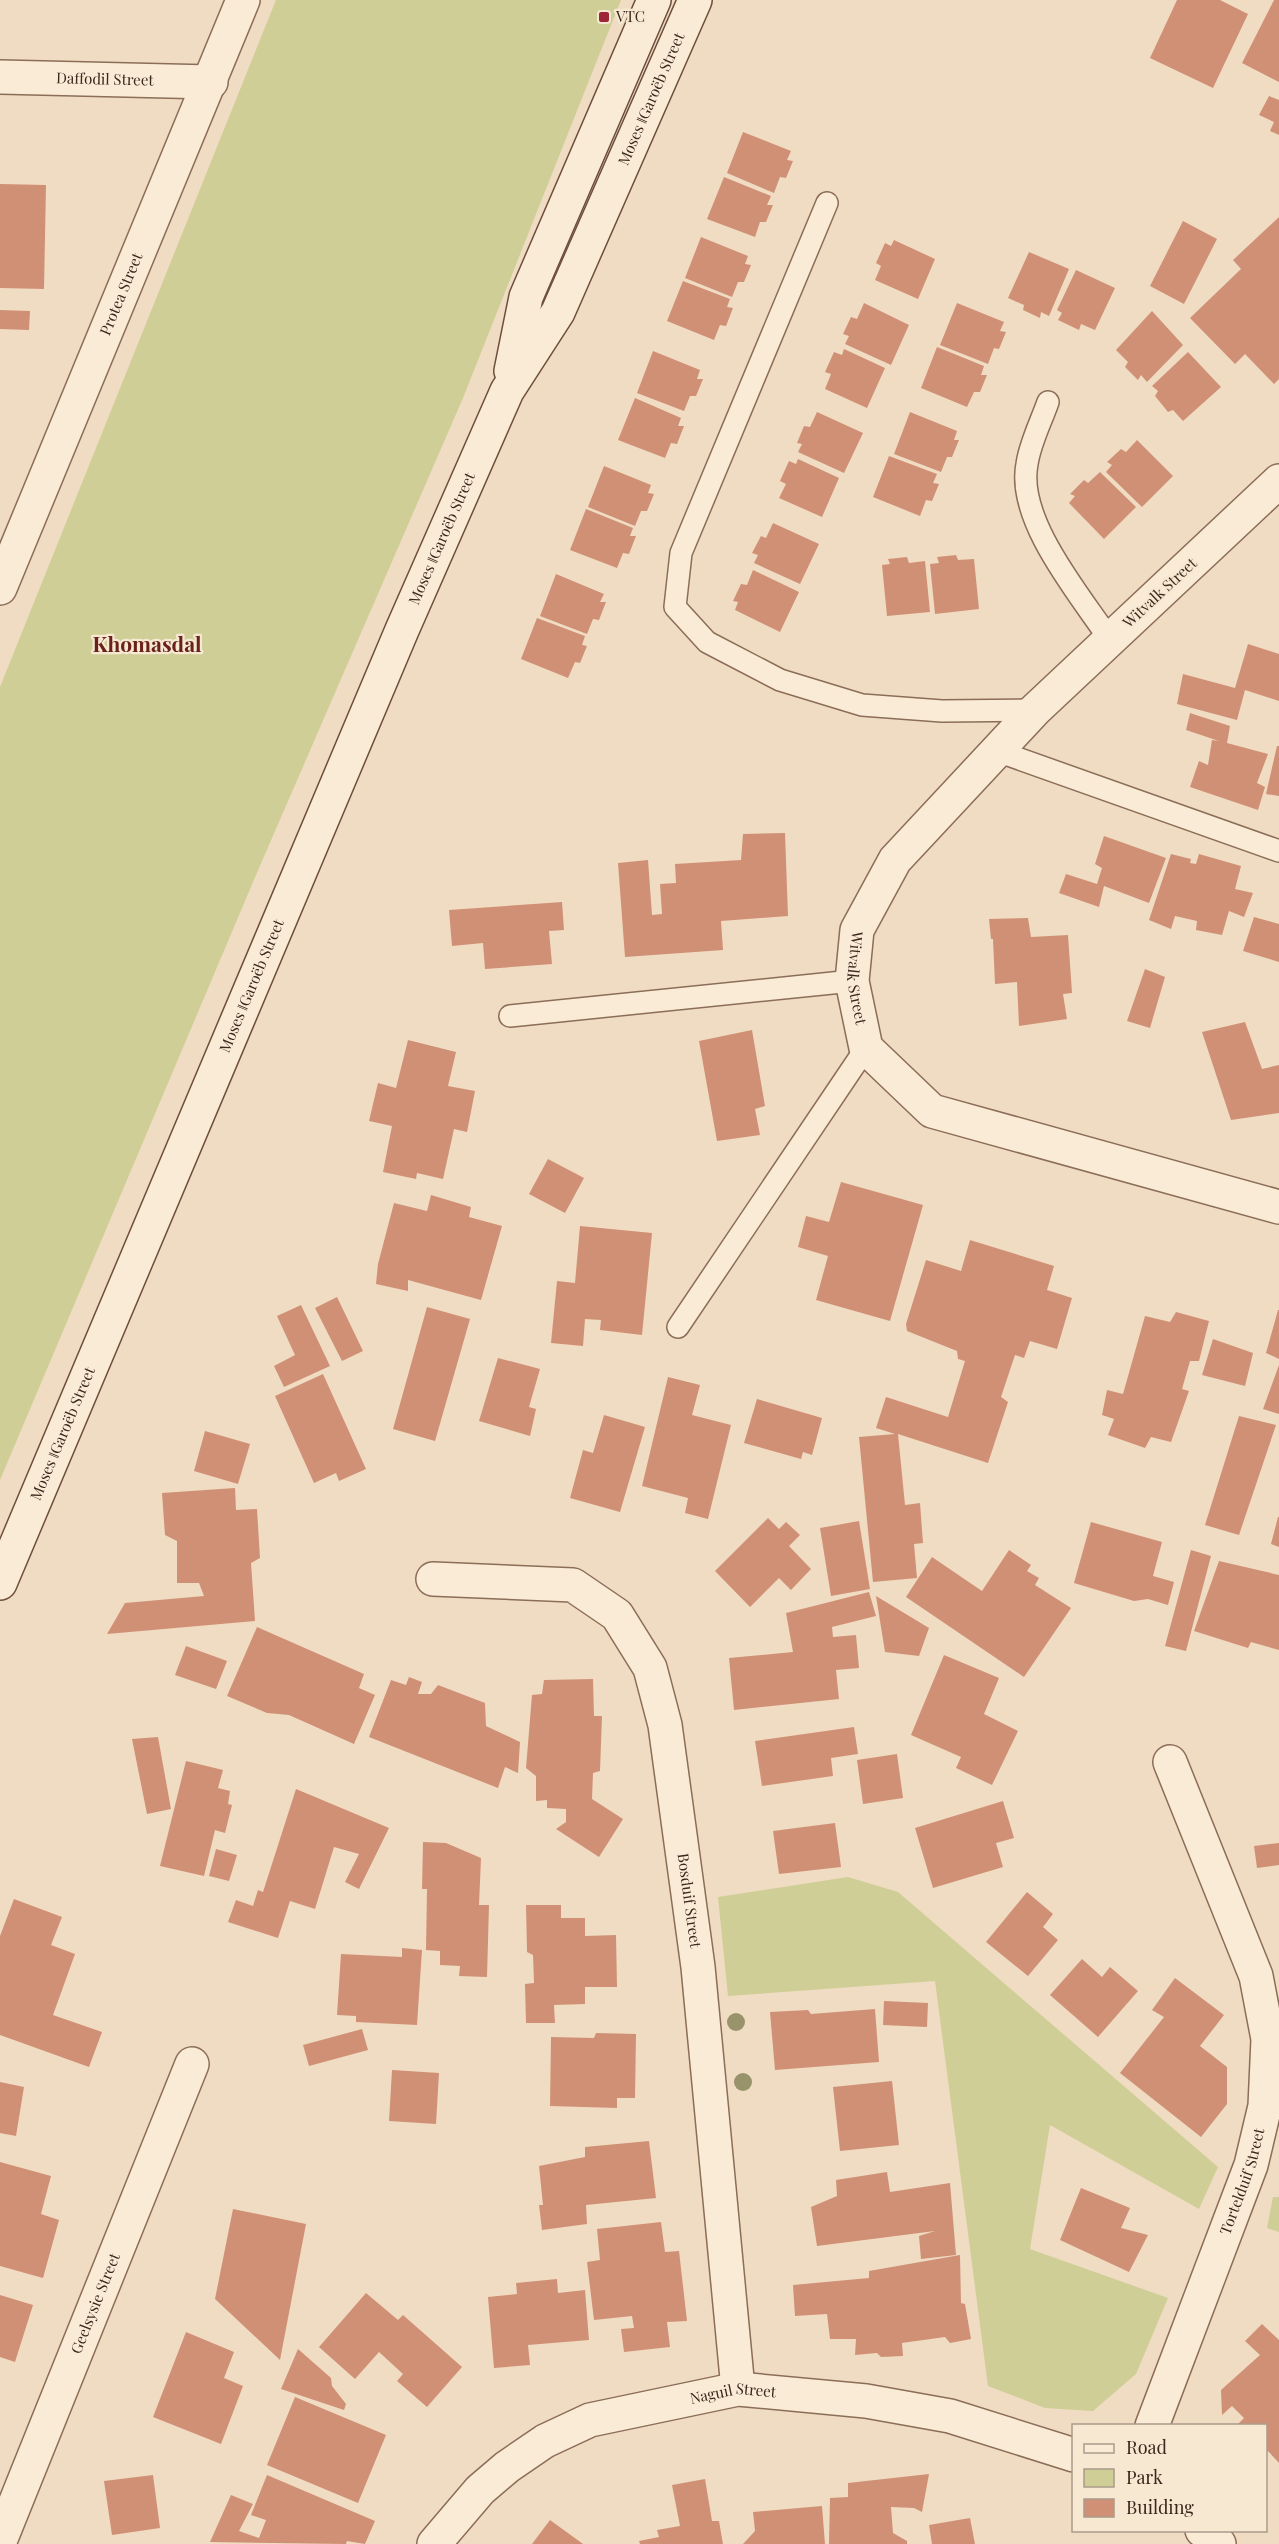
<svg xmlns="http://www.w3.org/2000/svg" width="1279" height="2544" viewBox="0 0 1279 2544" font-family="'Playfair Display',serif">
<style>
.green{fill:#cfce96}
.building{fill:#d09076}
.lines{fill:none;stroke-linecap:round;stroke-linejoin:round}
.lane-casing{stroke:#8b6d58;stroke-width:24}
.street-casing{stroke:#8b6d58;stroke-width:36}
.secondary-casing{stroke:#6d4e3c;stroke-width:36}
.lane{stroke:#faebd6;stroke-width:21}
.street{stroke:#faebd6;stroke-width:33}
.secondary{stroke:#faebd6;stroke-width:33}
.tree{fill:#99936b}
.poi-dot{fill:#9d2636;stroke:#f7e8d2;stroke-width:2}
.labels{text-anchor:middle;stroke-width:4.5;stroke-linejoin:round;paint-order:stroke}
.poi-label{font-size:15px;fill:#3a271d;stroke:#f7e8d2;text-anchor:start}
.street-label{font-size:15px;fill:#3a271d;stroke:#f7e8d2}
.district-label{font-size:21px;font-weight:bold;fill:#69211b;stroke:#f7e8d2}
</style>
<rect width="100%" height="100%" fill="#f0dcc2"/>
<!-- green -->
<path class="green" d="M276,0h345l-158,398 -204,470 -259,612v-793z
M848,1877l50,15 320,275 -19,42 -149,-84 -20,124 138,49 -32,76 -43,37 -48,-3 -57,-22 -53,-405 -207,15 -10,-99z
M1273,2197h6v35l-12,-4z"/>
<!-- building -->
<path class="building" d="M1177,0h43l28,14 -35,74 -63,-30z
M1274,0h5v82l-37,-19z
M1269,96l10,4v35l-9,-4 4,-9 -15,-7z
M743,132l48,19 -4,9 6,1 -7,17 -6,-1 -6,16 -47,-20z
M724,177l47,19 -4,9h6l-7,17h-6l-5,15 -48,-18z
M0,184l46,1 -2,104 -44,-1z
M1279,217v162l-5,5 -29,-30 -10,10 -45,-46 51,-49 -8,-9z
M1183,221l34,18 -33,65 -34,-18z
M701,237l47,19 -3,8 6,1 -7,17h-6l-6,15 -47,-19z
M894,240l41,19 -17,40 -43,-19 6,-14 -5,-3 9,-20 6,3z
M1029,252l40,17 -20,47 -8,-4 -1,6 -17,-8 1,-5 -16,-7z
M1076,270l39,18 -20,42 -14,-6 -2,6 -21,-10 4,-7 -5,-3z
M683,281l47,18 -3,8 6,1 -7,18 -6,-1 -6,15 -47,-19z
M864,303l45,22 -18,40 -46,-21 4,-8 -6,-2 8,-17 6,2z
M957,303l47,19 -4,9 6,1 -7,17 -5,-1 -6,16 -48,-19z
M0,310l30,1 -1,19 -29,-1z
M1152,311l31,34 -36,37 -6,-7 -3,5 -13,-13 3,-5 -12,-12z
M937,347l47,19 -3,9h6l-7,17h-6l-7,15 -46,-19z
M844,349l41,19 -18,40 -42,-19 6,-15 -6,-2 9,-20 8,3z
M653,351l47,19 -3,9h6l-7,17h-6l-6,15 -47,-18z
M1188,352l33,35 -38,34 -10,-11 -5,2 -13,-16 3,-5 -6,-5z
M635,398l46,20 -3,8h6l-7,18 -6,-1 -6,15 -47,-18z
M817,412l46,21 -19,40 -46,-21 4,-8 -5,-1 7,-17 6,1z
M910,412l47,19 -3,9h5l-7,17h-5l-6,15 -47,-18z
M1137,440l36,36 -31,31 -36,-35 6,-7 -5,-3 14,-13 5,3z
M889,456l48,18 -4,9 6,1 -7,17 -6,-1 -6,16 -47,-19z
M798,459l41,19 -17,39 -43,-19 7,-14 -6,-3 9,-20 7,3z
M604,466l47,19 -3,8 6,1 -7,17h-6l-6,15 -47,-19z
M1100,472l36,35 -32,32 -35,-36 6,-7 -5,-2 14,-14 4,3z
M586,509l47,19 -3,8h6l-7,18 -6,-1 -6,15 -47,-18z
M773,523l46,21 -19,40 -46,-21 4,-8 -6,-2 9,-17 5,2z
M956,555l2,5 16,-1 5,50 -44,5 -5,-50 9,-1 -2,-6z
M907,557l2,6 16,-2 5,51 -43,4 -5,-51 8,-1 -2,-5z
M753,570l46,22 -19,40 -45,-22 3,-8 -5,-1 8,-17 6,1z
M556,574l48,20 -4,8h6l-7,18 -6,-1 -6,15 -47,-18z
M537,618l48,18 -3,9 5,1 -7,17 -5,-1 -7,16 -47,-19z
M1248,644l31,10v47l-34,-11 -8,30 -60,-16 6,-30 52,14z
M1190,713l40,13 -3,17 41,11 -11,29 8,4 -7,23 -68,-23 9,-26 9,4 4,-25 7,1 -33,-11z
M1277,746h2v50l-13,-2z
M785,833l3,83 -67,5 2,29 -98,7 -7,-94 30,-3 4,55 10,-1 -2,-30 16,-1 -1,-19 66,-4 2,-26z
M1104,836l62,22 -17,45 -45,-17 -5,21 -40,-14 7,-19 31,10 5,-16 -7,-4z
M1171,854l20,5 -1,4 6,1 3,-10 42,12 -6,23 18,4 -9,24 -15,-6 -7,24 -26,-5 1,-9 -22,-5 -4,13 -22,-9z
M562,902l2,28 -15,1 3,33 -67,5 -2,-26 -31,3 -3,-36z
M1254,917l25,7v38l-36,-11z
M1028,918l3,19 37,-2 4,58 -9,1 4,25 -48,7 -2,-44 -22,2 -2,-45h-2l-2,-20z
M1145,969l20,8 -15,51 -23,-7z
M1245,1022l17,47 17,-4v48l-48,7 -29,-88z
M752,1030l13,76 -10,3 5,26 -43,6 -18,-100z
M408,1040l48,12 -8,34 27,5 -8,41 -13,-3 -11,50 -26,-6 -1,6 -33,-7 9,-46 -23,-5 9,-38 18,5z
M548,1159l36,19 -19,35 -36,-19z
M841,1182l82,23 -33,116 -74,-21 12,-44 -30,-9 8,-31 23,6z
M431,1195l40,12 -2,10 33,9 -21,74 -73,-20v11l-32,-7 2,-20 16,-61 33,8z
M580,1226l72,7 -10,102 -42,-5 1,-10 -16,-1 -2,27 -32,-3 6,-62 18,2z
M970,1240l84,26 -7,24 25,8 -15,51 -27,-8 -6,17 -9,-3 -14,42 7,5 -20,61 -90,-29 7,71 15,-2 3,40 -9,1 3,34 -44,4 -14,-145 36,-3 -19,-6 10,-31 62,20 17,-56 -7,-2 -1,-8 -50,-20 -1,-7 20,-64 35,11z
M337,1297l26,54 -21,10 -27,-53z
M301,1305l29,61 -46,21 -10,-21 21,-11 -18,-39z
M427,1307l43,12 -35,122 -42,-12z
M1278,1310h1v49l-13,-6z
M1176,1312l33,9 -10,40h-9l-8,28 7,2 -18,51 -20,-5 -6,11 -37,-13 6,-16 -12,-4 5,-25 16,4 22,-78 25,6z
M1213,1339l40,14 -8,33 -43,-11z
M498,1358l42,11 -11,38 7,2 -6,27 -51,-15z
M1279,1365v49l-16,-5z
M323,1374l43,95 -27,12 -3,-8 -22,10 -39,-87z
M668,1377l32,8 -8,30 39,10 -23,94 -23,-6 3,-15 -46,-12z
M757,1399l65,19 -10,37 -9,-3 -2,7 -57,-16z
M604,1415l41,12 -25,85 -50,-14 13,-48 10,3z
M1239,1416l37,9 -37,110 -34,-10z
M205,1431l45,13 -12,40 -44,-13z
M235,1488l1,22 21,-1 3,49 -9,5 4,58 -148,13 18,-31 79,-7 -5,-13h-22v-42l-12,-6 -3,-42z
M1278,1517h1v30l-8,-3z
M768,1518l11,11 7,-7 14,13 -11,11 22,23 -20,21 -12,-12 -29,29 -35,-36z
M859,1521l11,68 -39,7 -11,-68z
M1091,1522l71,20 -9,34 21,6 -6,23 -20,-6 -14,2 -60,-18z
M1009,1550l22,15 -4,6 12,7 -4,7 36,23 -47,69 -118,-80 26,-40 50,34z
M1191,1550l20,6 -25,95 -21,-5z
M1219,1561l60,14v75l-28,-8 -3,6 -54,-17z
M869,1592l7,24 -44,11 1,10 23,-2 3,33 -23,2 3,29 -105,11 -5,-52 64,-6 -7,-39z
M876,1596l53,32 -10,28 -34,-4z
M257,1627l107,47 -5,14 16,7 -21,49 -65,-29 -22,-2 -40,-17z
M186,1646l41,15 -11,28 -41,-14z
M944,1655l55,23 -15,36 34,17 -26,54 -36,-17 5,-11 -50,-22z
M409,1677l13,5 -4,12h13l7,-9 47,18 1,23 34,16 -2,31 -13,-6 -7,21 -129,-51 22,-57 15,5z
M593,1679l1,37h8l-2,55 -7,2 -1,26 31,20 -24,38 -43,-28 10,-7v-13l-19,-1v-8l-11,1v-25l-10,-8 6,-73 10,-1 2,-14z
M854,1727l4,27 -27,4 2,18 -71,10 -7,-45z
M158,1737l13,72 -24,5 -15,-75z
M897,1754l6,44 -40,6 -6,-44z
M186,1761l37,9 -5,18 12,3 -2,13 4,1 -7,28 -10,-3 -11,46 -44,-10z
M296,1789l93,39 -30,61 -14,-7 14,-28 -25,-7 -19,62 -25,-8 -12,37 -50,-16 8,-22 17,6 5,-16 5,2z
M1003,1801l11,37 -18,5 7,24 -70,21 -18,-60z
M835,1823l6,44 -62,7 -6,-43z
M423,1842l23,1 35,15 -2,47h10l-2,72 -28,-1 1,-10 -20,-1v-14l-14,-1 1,-61h-5z
M1279,1843v22l-22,3 -3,-22z
M216,1849l21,6 -8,26 -20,-5z
M1027,1892l26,22 -10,13 15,13 -30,36 -42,-34z
M14,1899l48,18 -11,28 24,9 -22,61 49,17 -13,35 -89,-32v-99z
M526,1905h35v13h24v18l31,-1 1,52h-32v17l-31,1 1,18h-29l-1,-39 9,-1 -1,-28 -6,-3z
M402,1948l20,2 -5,75 -61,-3v-6l-19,-1 4,-61 61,3z
M1082,1959l20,18 8,-10 28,24 -40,46 -48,-42z
M1175,1978l49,37 -24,31 27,21v37l-26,33 -81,-64 44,-56 -12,-7z
M884,2001l44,2 -1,24 -44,-2z
M875,2009l4,53 -104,8 -5,-58 38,-2 3,4z
M362,2029l6,21 -59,16 -6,-21z
M596,2033l40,1 -1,64h-18v10l-67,-2 1,-69 43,1z
M392,2070l47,3 -3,51 -47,-3z
M892,2081l7,64 -59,6 -7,-64z
M0,2082l24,5 -8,49 -16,-3z
M649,2141l7,57 -70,7 1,19 -45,6 -3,-25h4l-4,-39 46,-9v-10z
M0,2162l51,14 -10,38 18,6 -16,58 -43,-12z
M887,2172l3,20 60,-9 6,72 -35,4 -2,-23 16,-5 -118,15 -6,-39 26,-11 -1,-16z
M1081,2188l49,20 -9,20 27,7 -19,37 -69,-32z
M233,2209l73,15 -26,136 -65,-61z
M661,2222l4,30 14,-1 8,70 -20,1 3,25 -46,5 -3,-23 13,-1 -2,-12 -38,4 -7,-58 13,-2 -3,-31z
M960,2255l1,48 4,1 6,35 -21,4 -5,-6 -43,6 1,13 -22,1 -4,-4 -22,2 1,-16h-26l-3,-25 -32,2 -2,-31 76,-7v-7z
M557,2279l1,14 27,-3 4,50 -61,5 2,20 -36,3 -6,-71 29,-3 -1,-11z
M366,2293l32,27 5,-5 59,52 -35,40 -30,-26 6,-7 -24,-22 -24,27 -36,-32z
M0,2295l33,10 -18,57 -15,-5z
M1262,2324l17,16v123l-11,-12 -2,3v-28h-30l8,-8 -12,-12 -10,9 -1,-25 39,-35 -15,-14z
M186,2332l48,20 -10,26 19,8 -22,58 -68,-27z
M298,2349l33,29 1,8 14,18 -2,6 -63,-21z
M295,2397l91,38 -28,68 -91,-38z
M929,2474l-7,38 -8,-4 -23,-1 2,26 14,8v3h-78l1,-46 18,-1v-14z
M153,2475l7,53 -48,7 -8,-54z
M267,2475l108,46 -10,23 -18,-3 -1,3 -136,-2 21,-47 22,9 -14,27 20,7 7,-18 -15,-5z
M705,2479l7,42h7l4,23h-83l-1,-3 20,-4 -2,-7 23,-4 -8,-41z
M822,2506l3,38h-82l12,-13 -2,-19z
M970,2518l5,26h-43l-3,-19z
M550,2520l33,24h-51z"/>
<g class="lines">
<defs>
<path id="lane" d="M827,203l-146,350 -6,54 32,35 73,38 82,25 80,6 93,-1
M1048,402c-7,20 -18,41 -21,62 -11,56 53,131 83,176
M997,751l282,100
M510,1016l342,-35
M678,1327l188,-279"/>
<g id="street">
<path id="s1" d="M0,77l211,5"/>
<path id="s2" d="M1279,481l-244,229 -140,150 -38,70 -5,51 14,67 66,63 347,96"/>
<path id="s3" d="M0,588l243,-588"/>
<path id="s4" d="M433,1579l140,6 44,30 33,53 15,57 33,242 40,422"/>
<path id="s5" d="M1152,2426l99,-261 14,-59 3,-67 -12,-63 -86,-214"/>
<path d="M1202,2530l17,14"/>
<path id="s6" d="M0,2541l192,-477"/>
<path id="s7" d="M434,2544l46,-54 27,-23 38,-26 45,-21 148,-31 128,12 84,15 124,39"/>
</g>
<g id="secondary">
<path d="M511,371l15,-74 128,-297"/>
<path id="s8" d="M0,1583l402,-953 105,-239 51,-79 137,-312"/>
</g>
</defs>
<!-- lane casing -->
<use href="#lane" class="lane-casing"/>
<!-- street casing -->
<use href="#street" class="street-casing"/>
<!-- secondary casing -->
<use href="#secondary" class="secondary-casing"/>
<!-- lane -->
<use href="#lane" class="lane"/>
<!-- street -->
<use href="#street" class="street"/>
<!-- secondary -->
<use href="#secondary" class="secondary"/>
</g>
<!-- trees -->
<g class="tree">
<circle cx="736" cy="2022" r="9"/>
<circle cx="743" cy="2082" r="9"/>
</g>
<!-- markers -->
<rect class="poi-dot" x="598" y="11" width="12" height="12" rx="3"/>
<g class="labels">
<!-- poi labels -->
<g class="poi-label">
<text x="616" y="22">VTC</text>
</g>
<!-- street labels -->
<g class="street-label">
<text dy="5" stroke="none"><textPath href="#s1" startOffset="105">Daffodil Street</textPath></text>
<text dy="5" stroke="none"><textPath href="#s8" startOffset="1622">Moses ǁGaroëb Street</textPath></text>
<text dy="5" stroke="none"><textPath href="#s3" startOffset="318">Protea Street</textPath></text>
<text dy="5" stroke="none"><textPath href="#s8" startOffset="1134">Moses ǁGaroëb Street</textPath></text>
<text transform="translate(1160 593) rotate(-43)" y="5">Witvalk Street</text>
<text dy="5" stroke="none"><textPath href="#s2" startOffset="668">Witvalk Street</textPath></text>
<text dy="5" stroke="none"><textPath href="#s8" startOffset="648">Moses ǁGaroëb Street</textPath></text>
<text dy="5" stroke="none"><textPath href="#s8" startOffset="162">Moses ǁGaroëb Street</textPath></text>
<text dy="5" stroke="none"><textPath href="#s4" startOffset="492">Bosduif Street</textPath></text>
<text dy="5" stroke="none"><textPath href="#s5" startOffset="261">Tortelduif Street</textPath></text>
<text dy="5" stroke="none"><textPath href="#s6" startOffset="256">Geelsysie Street</textPath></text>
<text dy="5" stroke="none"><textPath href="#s7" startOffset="348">Naguil Street</textPath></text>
</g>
<!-- district labels -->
<g class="district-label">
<text x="147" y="652">Khomasdal</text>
</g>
</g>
<!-- legend -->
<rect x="1072" y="2424" width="195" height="108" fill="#f7e8d2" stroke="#ab9b8a" stroke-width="1.5"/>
<rect x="1084" y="2444" width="30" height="9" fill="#faebd6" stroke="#ab9b8a" stroke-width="1.5"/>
<text x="1126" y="2454" font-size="18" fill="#3a271d">Road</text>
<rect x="1084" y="2469" width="30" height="18" fill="#cfce96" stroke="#ab9b8a" stroke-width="1.5"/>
<text x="1126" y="2484" font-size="18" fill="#3a271d">Park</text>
<rect x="1084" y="2499" width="30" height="18" fill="#d09076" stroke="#ab9b8a" stroke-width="1.5"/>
<text x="1126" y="2514" font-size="18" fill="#3a271d">Building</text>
</svg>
